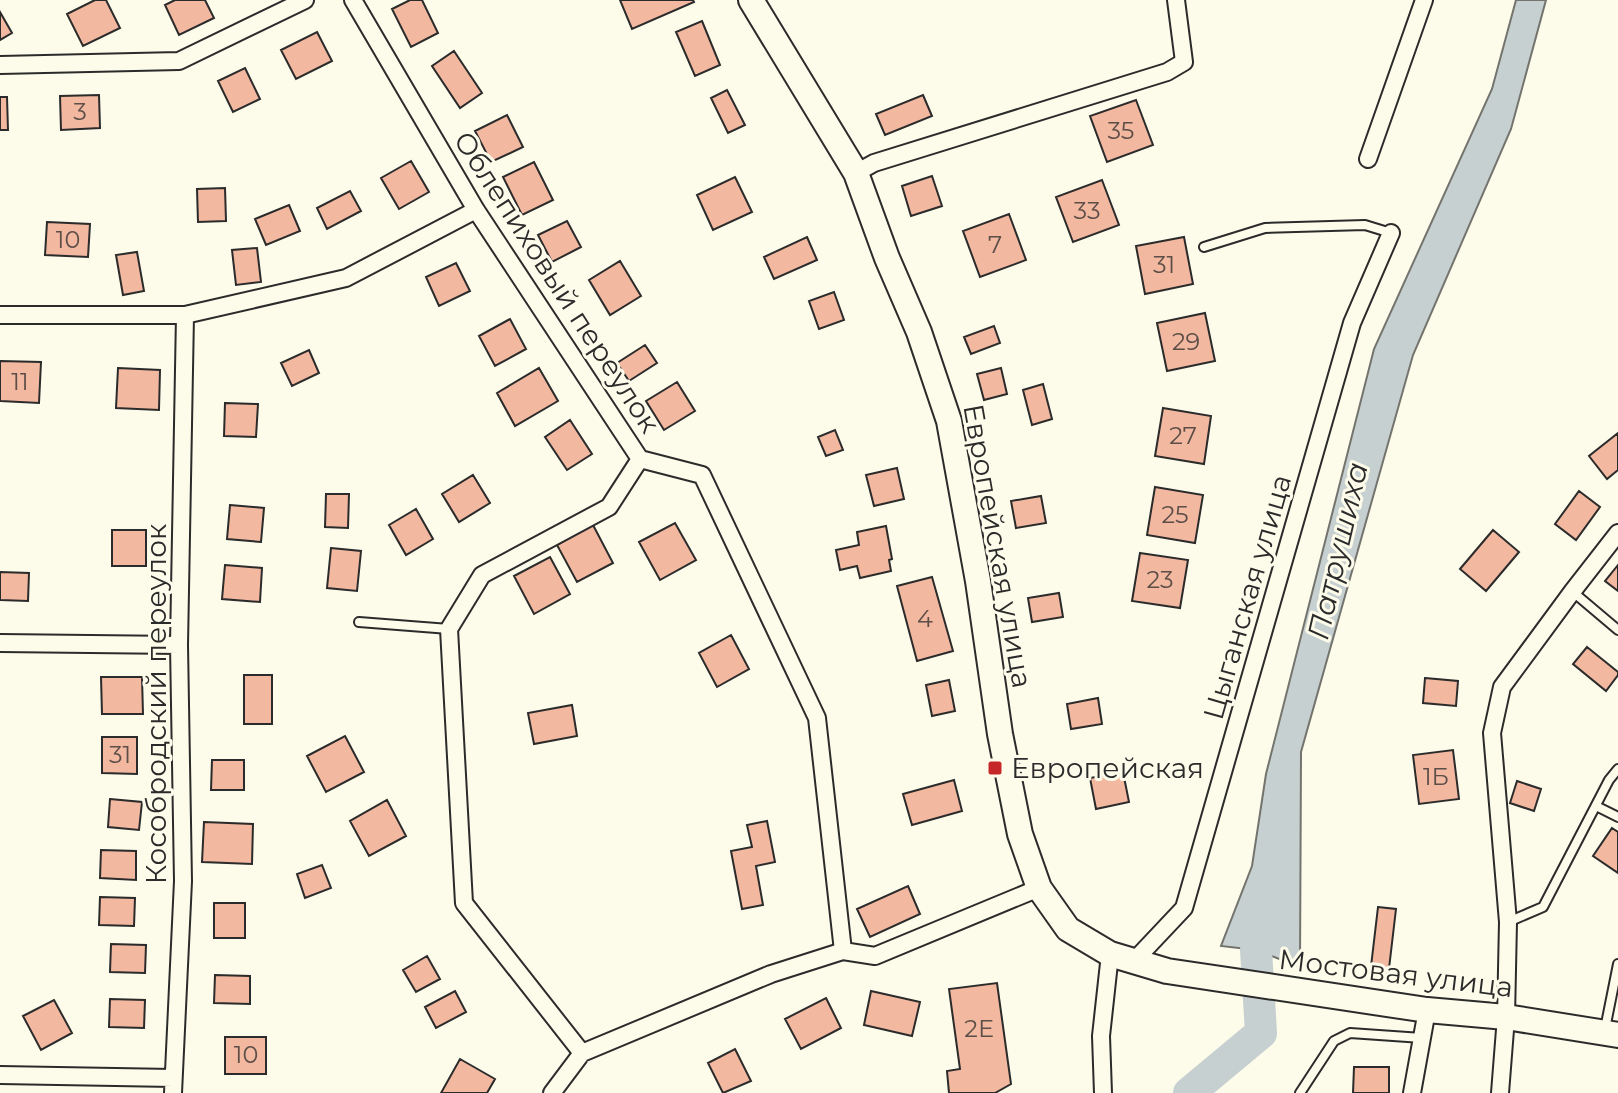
<svg xmlns="http://www.w3.org/2000/svg" width="1618" height="1093" viewBox="0 0 1618 1093" font-family="Montserrat,sans-serif">
<style>
.water{fill:#c7d0d0;stroke:#74746e;stroke-width:2}
.lines{fill:none;stroke-linecap:round;stroke-linejoin:round}
.river{stroke:#c7d0d0;stroke-width:32}
.building{fill:#f2b8a0;stroke:#2b2b2b;stroke-width:2}
.lane-casing{stroke:#2b2b2b;stroke-width:12}
.street-casing{stroke:#2b2b2b;stroke-width:20}
.secondary-casing{stroke:#2b2b2b;stroke-width:28}
.lane{stroke:#fdfbea;stroke-width:8}
.street{stroke:#fdfbea;stroke-width:16}
.secondary{stroke:#fdfbea;stroke-width:24}
.poi-dot{fill:#c62828;stroke:#fdfbea;stroke-width:3}
.labels{text-anchor:middle;stroke-width:6;stroke-linejoin:round;paint-order:stroke}
.number-label{font-size:24px;fill:#5d4e48}
.street-label{font-size:28px;fill:#2b2b2b;stroke:#fdfbea}
.poi-label{font-size:28px;fill:#2b2b2b;stroke:#fdfbea;text-anchor:start}
.water-label{font-size:30px;font-style:italic;fill:#2b2b2b;stroke:#fdfbea}
</style>
<rect width="100%" height="100%" fill="#fdfbea"/>
<!-- water -->
<path class="water" d="M1516,0h30l-35,129 -98,226 -112,397 -1,215 -44,-17 -35,-4 31,-80 14,-92 108,-425 118,-260z"/>
<g class="lines">
<!-- river -->
<path class="river" d="M1189,1093l72,-60 -5,-83 7,-41"/>
</g>
<!-- building -->
<path class="building" d="M95,0h11l14,28 -37,18 -16,-32z
M175,0h30l9,18 -35,17 -14,-30z
M410,0h12l16,33 -27,14 -19,-38z
M620,0h73l1,2 -62,27z
M0,12l12,21 -12,7z
M702,21l18,44 -25,11 -19,-44z
M317,32l15,29 -36,18 -15,-29z
M454,51l28,42 -22,15 -28,-42z
M245,68l15,31 -27,13 -15,-31z
M727,90l18,35 -17,8 -17,-35z
M99,95l1,33 -39,2 -1,-34z
M923,95l9,21 -47,19 -9,-21z
M0,97h7l1,33h-8z
M1136,100l17,45 -46,17 -17,-46z
M507,115l16,32 -32,15 -16,-31z
M411,161l18,31 -30,17 -18,-31z
M534,162l19,38 -31,15 -19,-38z
M932,176l10,30 -31,10 -9,-30z
M735,177l17,35 -39,18 -16,-35z
M1102,180l17,45 -46,17 -17,-45z
M225,188l1,33 -28,1 -1,-33z
M350,191l11,20 -34,18 -10,-21z
M289,205l11,26 -34,14 -11,-26z
M1009,214l17,46 -46,17 -17,-46z
M567,221l14,26 -29,15 -14,-27z
M47,222l43,2 -2,33 -43,-2z
M807,237l10,23 -43,19 -10,-22z
M1184,237l9,47 -48,10 -9,-48z
M257,248l4,34 -25,3 -4,-35z
M137,252l7,39 -21,4 -7,-40z
M620,261l21,35 -31,19 -21,-35z
M456,263l14,28 -31,15 -13,-29z
M834,292l10,28 -25,9 -10,-28z
M1205,313l10,48 -48,10 -10,-48z
M510,319l16,30 -31,17 -16,-30z
M994,326l6,17 -29,11 -7,-17z
M645,345l12,18 -28,18 -12,-18z
M309,350l10,23 -27,13 -11,-23z
M0,361l41,1 -2,41 -39,-2z
M118,368l42,2 -1,40 -43,-2z
M539,368l19,33 -43,25 -18,-33z
M1001,368l6,26 -23,6 -7,-26z
M677,382l18,29 -31,19 -18,-29z
M1043,384l9,35 -20,6 -9,-35z
M225,403l33,1 -2,33 -32,-1z
M1163,408l48,8 -7,48 -49,-8z
M570,420l22,34 -25,16 -22,-33z
M835,430l8,20 -17,6 -8,-19z
M1618,433v37l-11,9 -18,-23z
M897,468l7,31 -30,7 -8,-31z
M473,475l17,28 -31,19 -17,-28z
M1155,487l48,8 -8,48 -48,-8z
M1579,491l21,16 -24,33 -21,-16z
M326,494h23l-1,34 -23,-1z
M1041,496l5,27 -30,5 -5,-27z
M230,505l34,3 -3,34 -34,-3z
M416,509l17,30 -27,16 -17,-30z
M675,523l21,37 -36,20 -21,-38z
M593,525l20,38 -36,19 -20,-37z
M886,526l6,33 -3,1 2,11 -31,7 -3,-12 -17,4 -4,-20 23,-5 -2,-13z
M112,530h34v36h-34z
M1493,530l26,22 -33,39 -26,-22z
M331,548l30,3 -4,40 -30,-3z
M1140,553l48,7 -8,48 -48,-7z
M550,557l20,37 -36,20 -20,-38z
M225,565l37,3 -2,34 -38,-3z
M1618,565v26l-13,-10z
M0,572l29,1 -1,28 -28,-1z
M932,577l21,74 -36,10 -20,-75z
M1059,593l4,24 -31,5 -4,-24z
M731,635l18,34 -32,18 -18,-34z
M1587,647l31,25v3l-12,16 -33,-27z
M244,675h28v49h-28z
M101,677h41l1,37h-41z
M1425,678l33,3 -2,25 -33,-3z
M949,680l6,31 -23,5 -6,-31z
M1098,698l4,26 -31,5 -4,-25z
M572,705l5,31 -43,8 -6,-31z
M345,736l19,36 -38,20 -19,-36z
M102,737h35v37l-35,-1z
M1453,750l6,49 -40,5 -6,-49z
M212,760h32v30h-33z
M1123,772l6,30 -33,7 -6,-31z
M954,780l8,31 -50,14 -9,-31z
M1517,781l24,8 -7,22 -24,-8z
M110,799l32,3 -3,28 -31,-3z
M387,800l19,36 -37,20 -19,-35z
M767,821l8,41 -19,4 7,39 -21,4 -11,-58 21,-4 -5,-22z
M204,822l49,2 -1,40 -50,-2z
M1612,828l6,4v41l-25,-17z
M101,850l35,1v29l-36,-2z
M322,865l9,23 -26,10 -8,-24z
M908,886l12,28 -50,23 -13,-28z
M100,897l35,1 -1,28 -35,-1z
M214,903h31v35h-31z
M1378,907l18,2 -8,68 -18,-2z
M111,944l35,1 -1,28 -35,-1z
M427,956l13,23 -24,13 -13,-22z
M215,975l35,1v28l-36,-1z
M997,983l14,101 -16,9h-46l-2,-22 13,-2 -11,-80z
M455,991l11,21 -30,16 -11,-21z
M871,991l49,11 -8,34 -48,-11z
M826,998l15,30 -40,21 -16,-30z
M110,999l35,1 -1,28 -35,-1z
M54,1000l18,33 -31,17 -18,-34z
M225,1037h41v37h-41z
M735,1049l16,32 -28,12 -15,-30z
M460,1059l35,20 -8,14h-46z
M1354,1067h35v26h-36z"/>
<g class="lines">
<defs>
<path id="lane" d="M1204,247l61,-19 100,-3 26,8
M1573,592l45,38
M359,622l90,7
M1596,806l22,11
M1508,922l35,-15 66,-127 9,-11
M1605,1029l13,-65
M1300,1093l34,-52 16,-8 72,5"/>
<path id="street" d="M353,0l123,210 164,249 -31,48 -127,68 -33,54 15,274 118,150
M0,65l179,-4 126,-61
M1368,159l56,-159
M856,173l18,-10 293,-91 17,-10 -8,-62
M0,315h185l161,-37 130,-68
M640,459l62,16 115,243 26,233
M0,643l179,2
M1134,961l50,-53 168,-585 39,-90
M0,1075l173,3
M173,1093l10,-212 -4,-236 6,-330
M552,1093l30,-40 189,-79 72,-23 32,5 164,-68
M1103,1093l-2,-57 9,-82
M1412,1093l15,-83
M1500,1093l6,-76 2,-95 -16,-189 10,-46 70,-95 46,-59"/>
<path id="secondary" d="M751,0l105,173 31,85 32,74 30,89 29,160 22,153 20,100 19,54 29,41 42,25 57,17 260,39 79,7 112,18"/>
</defs>
<!-- lane casing -->
<use href="#lane" class="lane-casing"/>
<!-- street casing -->
<use href="#street" class="street-casing"/>
<!-- secondary casing -->
<use href="#secondary" class="secondary-casing"/>
<!-- lane -->
<use href="#lane" class="lane"/>
<!-- street -->
<use href="#street" class="street"/>
<!-- secondary -->
<use href="#secondary" class="secondary"/>
</g>
<!-- markers -->
<rect class="poi-dot" x="987" y="760" width="16" height="16" rx="4"/>
<g class="labels">
<!-- number labels -->
<g class="number-label">
<text x="80" y="120">3</text>
<text x="1121" y="139">35</text>
<text x="1087" y="219">33</text>
<text x="68" y="248">10</text>
<text x="995" y="253">7</text>
<text x="1164" y="273">31</text>
<text x="1186" y="350">29</text>
<text x="20" y="390">11</text>
<text x="1183" y="444">27</text>
<text x="1175" y="523">25</text>
<text x="1160" y="588">23</text>
<text x="925" y="627">4</text>
<text x="120" y="763">31</text>
<text x="1436" y="785">1Б</text>
<text x="979" y="1037">2Е</text>
<text x="246" y="1063">10</text>
</g>
<!-- street labels -->
<g class="street-label">
<text transform="translate(557 282) rotate(57)" y="10">Облепиховый переулок</text>
<text transform="translate(998 546) rotate(80)" y="10">Европейская улица</text>
<text transform="translate(1247 597) rotate(-74)" y="10">Цыганская улица</text>
<text transform="translate(156 704) rotate(-90)" y="10">Кособродский переулок</text>
<text transform="translate(1396 973) rotate(7)" y="10">Мостовая улица</text>
</g>
<!-- poi labels -->
<g class="poi-label">
<text x="1011" y="778">Европейская</text>
</g>
<!-- water labels -->
<g class="water-label">
<text transform="translate(1338 551) rotate(-77)" y="10">Патрушиха</text>
</g>
</g>
</svg>
